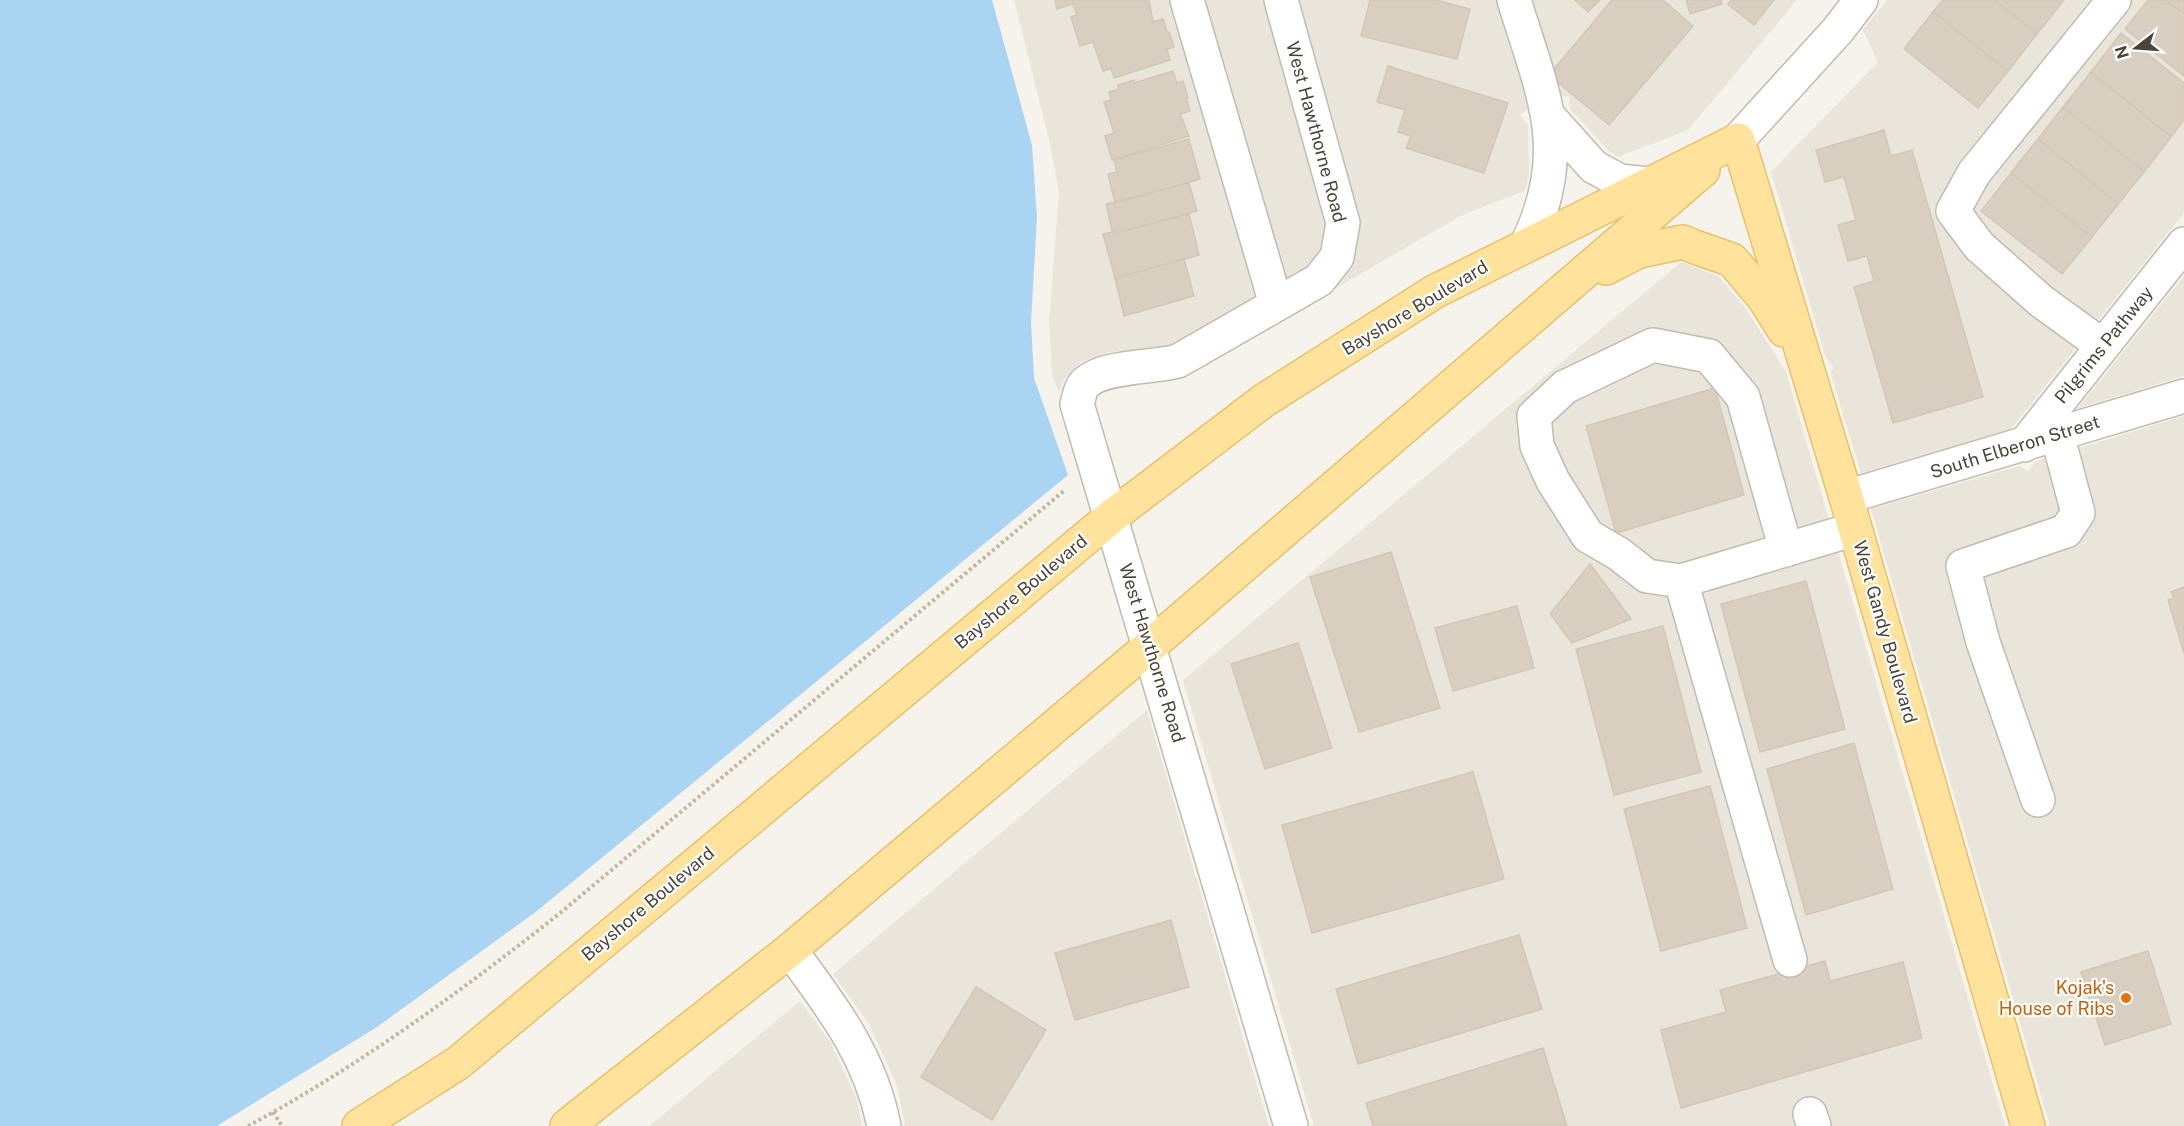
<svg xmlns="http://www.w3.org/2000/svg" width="2184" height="1126" viewBox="0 0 2184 1126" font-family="'Public Sans',sans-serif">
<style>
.residential{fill:#eae5da}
.water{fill:#a9d4f2}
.building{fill:#d8cfc1;stroke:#d3c7b4;stroke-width:1.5}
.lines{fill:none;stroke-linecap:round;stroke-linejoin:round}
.minor-casing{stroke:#c2bbae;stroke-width:36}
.major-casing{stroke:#e6c16a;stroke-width:36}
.path{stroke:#c4b79f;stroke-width:4;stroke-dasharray:3 3;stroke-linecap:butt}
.minor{stroke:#fff;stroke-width:33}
.major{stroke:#ffe39c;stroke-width:33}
.food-dot{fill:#e8710a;stroke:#fff;stroke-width:2}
.labels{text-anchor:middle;stroke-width:4.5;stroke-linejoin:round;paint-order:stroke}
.street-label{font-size:18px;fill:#4b4439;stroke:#fff}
.food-label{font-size:18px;fill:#c56008;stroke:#fff;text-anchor:end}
</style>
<rect width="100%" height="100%" fill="#f6f3ec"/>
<!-- residential -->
<path class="residential" d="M1014,0h783l-109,130 -70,27 -9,-6 -39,-42 -1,-13 -42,4 1,9 -8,6 8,10 1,48 -4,18 -61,23 -282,163 -2,-32 -69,7 -30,10 -18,19 -4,12 -7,-19 -3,-53 10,-129 -9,-49z
M1887,0h297v213l-173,216 -150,44 -31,-102 4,-2 -9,-14 -54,-183 107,-110 -15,-32z
M1681,262l37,14 28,33 40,63 219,754h-691l-131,-446z
M2184,276v100l-106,32z
M2184,416v710h-134l-179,-617 148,-43 9,5 8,-10z
M1147,710l122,416h-364l-8,-41 -28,-61 -36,-50z
M800,1001l31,42 26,57 5,26h-213z"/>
<!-- water -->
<path class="water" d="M0,0h992l40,145 5,73 -6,104 3,56 34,97 -531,436 -160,116 -160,99h-217z"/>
<!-- building -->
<path class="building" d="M1055,0h94l4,22 10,-3 4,13h2l5,15 -7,2 3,11 -56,18 -3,-10 -8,3 -10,-29 -13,4 -9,-29 6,-2 -4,-11 -16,5z
M1370,0h66l34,9 -13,50 -96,-23z
M1575,0h25l-12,12z
M1612,0h51l30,26 -84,99 -60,-50z
M1686,0h35l1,4 -32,10z
M1731,0h43l-20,25 -26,-21z
M1943,0h52l42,34 -29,37 -75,-59z
M1995,0h69l-27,34z
M2148,0h18l18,14v62l-59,-47z
M2166,0h18v14z
M1933,12l75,59 -30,37 -74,-59z
M2121,33l63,50v37l-13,17 -80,-65z
M1388,66l120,37 -24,70 -78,-25 5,-12 -13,-4 7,-22 -28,-8z
M1173,71l4,12 6,-2 5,17h-2l4,13 -10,3 9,22 -77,24 -7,-24 9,-3 -10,-31 7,-2 -2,-8 10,-3 -1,-4 16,-5v3z
M2091,72l80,65 -27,35 -81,-65z
M2063,107l81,65 -26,32 -80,-65z
M1884,130l7,26 21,-6 71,247 -90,26 -39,-136 20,-6 -7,-25 -19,5 -10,-36 18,-5 -12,-43 -19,5 -9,-32z
M1189,139l11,40 -85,24 -7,-29 9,-2 -3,-12z
M2038,139l80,65 -26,33 -81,-64z
M2011,173l81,64 -30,37 -81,-63z
M1189,183l8,28 -84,23 -7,-30z
M1189,214l10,41 -84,23 -12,-44 10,-2v2z
M1184,259l10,37 -70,20 -9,-38z
M1715,388l29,107 -128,38 -30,-107z
M1391,552l49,156 -81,24 -49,-155z
M1590,564l41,55 -59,24 -22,-29z
M1806,581l39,148 -85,23 -39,-148z
M2184,587v66l-16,-53 6,-2 -3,-6z
M1517,606l17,62 -81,23 -18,-63z
M1663,626l38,146 -87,23 -38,-146z
M1298,643l34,105 -67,21 -34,-105z
M1854,743l39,146 -87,26 -39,-146z
M1473,772l31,107 -192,54 -30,-108z
M1710,786l37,142 -86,23 -37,-142z
M1171,920l18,67 -114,33 -20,-67z
M1519,935l23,74 -184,55 -22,-75z
M2148,951l23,73 -66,21 -24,-73z
M1825,961l5,20 73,-19 19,76 -241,70 -20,-78 65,-18 -6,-22z
M976,987l70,43 -54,90 -71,-43z
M1543,1048l24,78h-194l-7,-23z"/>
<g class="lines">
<defs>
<path id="minor" d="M1187,0l89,304
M1281,0l62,223 -6,34 -18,23 -141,81c-24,7 -80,4 -95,25 -3,4 -4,12 -6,18l214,722
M1514,0c28,92 59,150 13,244
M1549,117l45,50 26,14 28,3
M1738,140l100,-110 23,-30
M2103,346l-62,-45 -62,-55 -26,-35 21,-38 140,-173
M2024,445l160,-201
M1846,497l338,-101
M1681,581l-34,-5 -28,-22 -31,-18 -35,-55 -16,-35 -3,-30 31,-29 88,-42 56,11 34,41 43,153
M2038,800l-55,-158 -20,-76 103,-35 12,-18 -21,-79
M790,950c42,57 80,105 94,176
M1790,960l-109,-379 174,-52
M1810,1114l4,12"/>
<path id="major" d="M1738,140l108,357 182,629
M1606,268l33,-17 44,-9 12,5 37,13 32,38 20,32
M359,1126l99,-63 653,-546 152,-116 171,-109 304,-152
M567,1126l223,-176 360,-304 553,-476"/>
</defs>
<!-- minor casing -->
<use href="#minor" class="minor-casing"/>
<!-- major casing -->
<use href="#major" class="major-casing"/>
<!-- path -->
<path class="path" d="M273,1112l9,14
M248,1126c111,-60 212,-134 311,-212l506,-424"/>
<!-- minor -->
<use href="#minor" class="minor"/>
<!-- major -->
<use href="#major" class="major"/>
</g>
<!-- markers -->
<circle class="food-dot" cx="2126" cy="998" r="6"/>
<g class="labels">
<!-- street labels -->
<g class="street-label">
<text transform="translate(1316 132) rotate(75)" y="6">West Hawthorne Road</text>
<text transform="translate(1415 308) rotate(-31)" y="6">Bayshore Boulevard</text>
<text transform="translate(2104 345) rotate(-51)" y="6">Pilgrims Pathway</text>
<text transform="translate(2015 447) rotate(-17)" y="6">South Elberon Street</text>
<text transform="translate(1021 592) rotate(-40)" y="6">Bayshore Boulevard</text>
<text transform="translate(1885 632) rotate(74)" y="6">West Gandy Boulevard</text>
<text transform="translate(1152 653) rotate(73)" y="6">West Hawthorne Road</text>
<text transform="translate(648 904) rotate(-40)" y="6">Bayshore Boulevard</text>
</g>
<!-- food labels -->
<g class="food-label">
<text x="2114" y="994">Kojak's<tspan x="2114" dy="21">House of Ribs</tspan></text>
</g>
</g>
<!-- north arrow -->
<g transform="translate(2136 48) rotate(253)" stroke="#ffffff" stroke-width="4.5" paint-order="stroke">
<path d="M0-4.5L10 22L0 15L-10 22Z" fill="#4b4439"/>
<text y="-9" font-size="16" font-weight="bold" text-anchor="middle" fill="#4b4439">N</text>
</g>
</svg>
